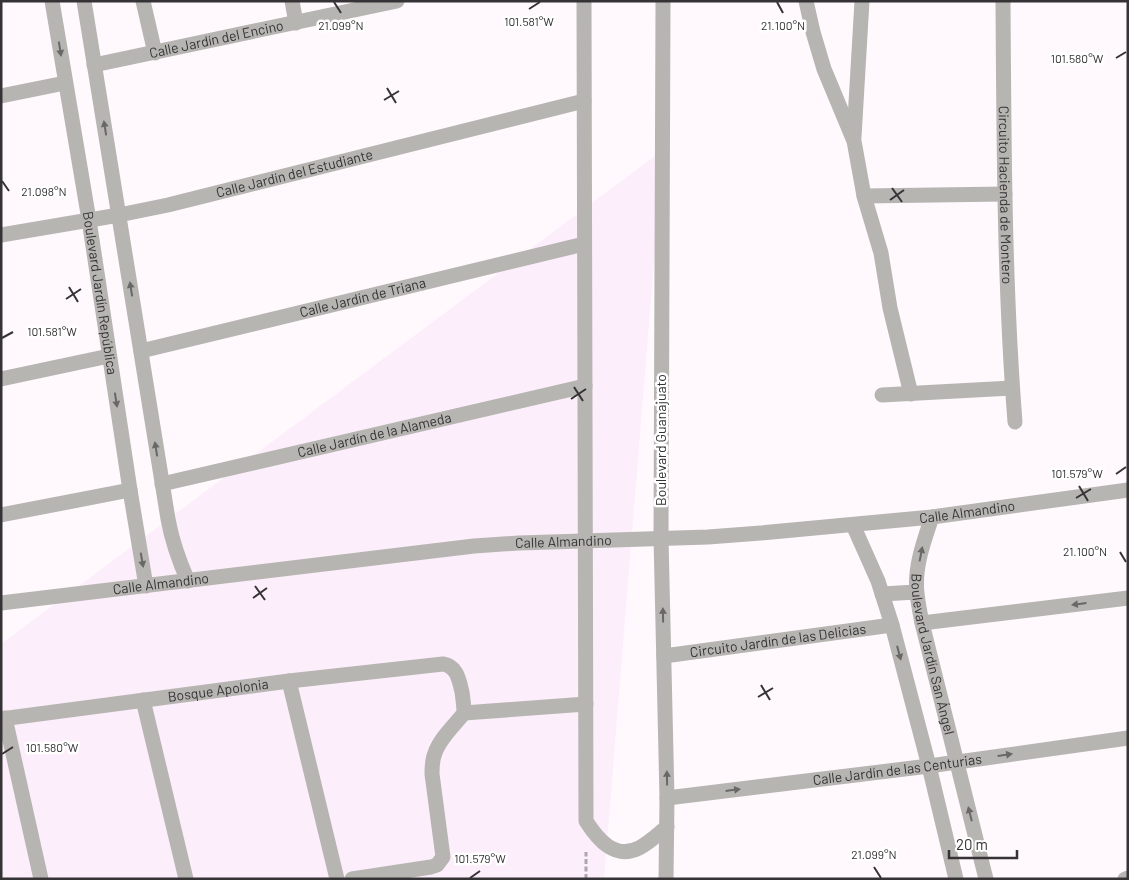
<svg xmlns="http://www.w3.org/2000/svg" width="1129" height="880" viewBox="0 0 1129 880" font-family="Barlow,sans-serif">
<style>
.built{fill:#fceefa}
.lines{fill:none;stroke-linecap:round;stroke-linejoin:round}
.path{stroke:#aca7ab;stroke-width:3;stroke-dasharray:5 2.5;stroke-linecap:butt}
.minor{stroke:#b7b5b2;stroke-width:15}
.tertiary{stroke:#b7b5b2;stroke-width:15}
.oneway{fill:#696767}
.ticks{fill:none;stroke:#353335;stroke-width:2}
.labels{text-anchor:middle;stroke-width:5;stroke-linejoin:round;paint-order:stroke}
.street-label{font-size:14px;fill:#353335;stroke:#fff}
.ticks-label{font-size:12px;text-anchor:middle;fill:#353335;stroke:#fff;stroke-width:5;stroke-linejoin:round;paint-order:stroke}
</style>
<rect width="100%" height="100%" fill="#fff9fe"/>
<!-- built -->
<path class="built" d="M663,150l-59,729h-603v-235z"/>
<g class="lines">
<!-- path -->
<path class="path" d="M586,879v-27"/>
<!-- minor -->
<g class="minor">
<path id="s1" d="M52,1l37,219 41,270 16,96"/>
<path d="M84,1l84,518c4,22 11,42 20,62"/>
<path d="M143,1l12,52"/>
<path d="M292,1l4,22"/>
<path d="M584,1l2,820c12,19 29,39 53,27 10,-5 19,-14 28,-21"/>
<path d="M663,1l-2,537 6,260 -1,81"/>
<path d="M806,1l7,31 11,37 30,72 10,55 17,57 9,55 21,86"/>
<path id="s2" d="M1003,1c1,140 1,281 12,421"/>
<path id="s3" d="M94,65l303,-64"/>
<path d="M1,96l64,-13"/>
<path d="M854,137l8,-136"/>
<path d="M864,196l141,-2"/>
<path id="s4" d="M1,235l118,-20 49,-10 416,-104"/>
<path id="s5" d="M141,351l443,-107"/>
<path d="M1,379l108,-23"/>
<path d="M882,395l130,-7"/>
<path id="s6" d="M162,484l423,-98"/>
<path d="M1,515l129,-25"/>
<path id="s7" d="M932,517c-8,24 -18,50 -15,76 1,10 3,20 5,30l64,256"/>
<path d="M853,525l25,56 14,44 37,141 27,113"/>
<path d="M882,594l34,-2"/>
<path d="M922,623l206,-25"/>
<path id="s8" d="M664,656l228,-31"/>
<path d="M289,681l48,198"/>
<path d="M143,700l43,179"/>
<path d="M464,713l122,-9"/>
<path d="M5,718l36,161"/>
<path id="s9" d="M1,719l288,-38 154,-17c14,2 16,16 19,28 1,7 2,14 2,21 -10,13 -24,25 -29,40 -3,7 -3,14 -3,21l11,83 -6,8 -6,2 -79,12"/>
<path id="s10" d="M667,798l262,-32 199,-28"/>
<path d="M1125,879l3,-1"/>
</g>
<!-- tertiary -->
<path class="tertiary" id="s11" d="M1,603l473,-57 45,-3 189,-6 53,-4 171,-16 196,-27"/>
</g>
<!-- one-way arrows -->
<defs><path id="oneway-solid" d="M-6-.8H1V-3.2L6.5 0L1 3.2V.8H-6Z" transform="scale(1.25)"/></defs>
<g class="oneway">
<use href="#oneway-solid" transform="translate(60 49) rotate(81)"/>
<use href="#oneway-solid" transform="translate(105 128) rotate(-99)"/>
<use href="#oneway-solid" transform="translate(131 289) rotate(-99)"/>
<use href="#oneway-solid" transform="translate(116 400) rotate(81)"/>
<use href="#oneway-solid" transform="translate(156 449) rotate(-99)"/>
<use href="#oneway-solid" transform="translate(921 554) rotate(-79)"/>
<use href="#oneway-solid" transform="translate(142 560) rotate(80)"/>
<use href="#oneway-solid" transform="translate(1079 604) rotate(173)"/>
<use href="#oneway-solid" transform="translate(663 615) rotate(-91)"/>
<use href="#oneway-solid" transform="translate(899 653) rotate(75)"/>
<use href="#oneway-solid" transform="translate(1005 755) rotate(-8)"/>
<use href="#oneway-solid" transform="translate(667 778) rotate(-91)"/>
<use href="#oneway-solid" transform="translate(733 790) rotate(-7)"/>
<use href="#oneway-solid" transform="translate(970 814) rotate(-104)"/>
</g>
<!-- ticks -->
<path class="ticks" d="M334,2l7,11M777,2l6,11M529,9l11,-7M1116,58l10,-6M387,88l9,15M384,100l15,-9M2,181l7,10M892,188l10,14M890,200l14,-10M69,287l9,15M66,299l15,-10M2,338l11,-6M574,387l9,14M571,399l15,-10M1116,474l10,-7M1079,486l9,15M1076,498l15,-9M1120,552l6,10M255,586l10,14M253,598l14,-10M761,685l9,15M758,697l15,-9M2,754l11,-7M874,867l7,11M470,878l10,-7"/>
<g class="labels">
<!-- street labels -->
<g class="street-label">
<text dy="5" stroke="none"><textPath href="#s3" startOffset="125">Calle Jardín del Encino</textPath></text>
<text dy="5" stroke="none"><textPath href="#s4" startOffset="300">Calle Jardín del Estudiante</textPath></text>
<text dy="5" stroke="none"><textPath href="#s2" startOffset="194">Circuito Hacienda de Montero</textPath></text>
<text dy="5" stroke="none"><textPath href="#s1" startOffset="296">Boulevard Jardín República</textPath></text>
<text dy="5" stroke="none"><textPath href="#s5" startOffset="228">Calle Jardín de Triana</textPath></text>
<text dy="5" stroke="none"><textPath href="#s6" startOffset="218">Calle Jardín de la Alameda</textPath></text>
<text transform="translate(661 440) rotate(-90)" y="5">Boulevard Guanajuato</text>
<text dy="5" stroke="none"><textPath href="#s11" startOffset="971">Calle Almandino</textPath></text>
<text dy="5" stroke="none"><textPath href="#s11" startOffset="566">Calle Almandino</textPath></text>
<text dy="5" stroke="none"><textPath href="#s11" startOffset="161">Calle Almandino</textPath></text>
<text dy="5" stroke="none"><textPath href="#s8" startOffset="115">Circuito Jardín de las Delicias</textPath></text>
<text dy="5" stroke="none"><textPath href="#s7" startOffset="141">Boulevard Jardín San Ángel</textPath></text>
<text dy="5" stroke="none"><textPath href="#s9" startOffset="219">Bosque Apolonia</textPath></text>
<text dy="5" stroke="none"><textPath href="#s10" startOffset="232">Calle Jardín de las Centurias</textPath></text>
</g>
</g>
<g class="ticks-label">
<text x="529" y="26">101.581°W</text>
<text x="341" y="30">21.099°N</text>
<text x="783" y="30">21.100°N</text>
<text x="1077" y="63">101.580°W</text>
<text x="44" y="196">21.098°N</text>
<text x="52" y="336">101.581°W</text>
<text x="1077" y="478">101.579°W</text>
<text x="1085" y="556">21.100°N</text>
<text x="52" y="752">101.580°W</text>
<text x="874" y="859">21.099°N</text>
<text x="480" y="863">101.579°W</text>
</g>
<!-- border -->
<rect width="1129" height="880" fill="none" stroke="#353335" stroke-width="5"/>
<!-- scale -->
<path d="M949 850v8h68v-8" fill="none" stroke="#353335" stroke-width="2.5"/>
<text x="956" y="850" font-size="15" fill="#353335" stroke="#ffffff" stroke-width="4" paint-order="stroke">20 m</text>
</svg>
